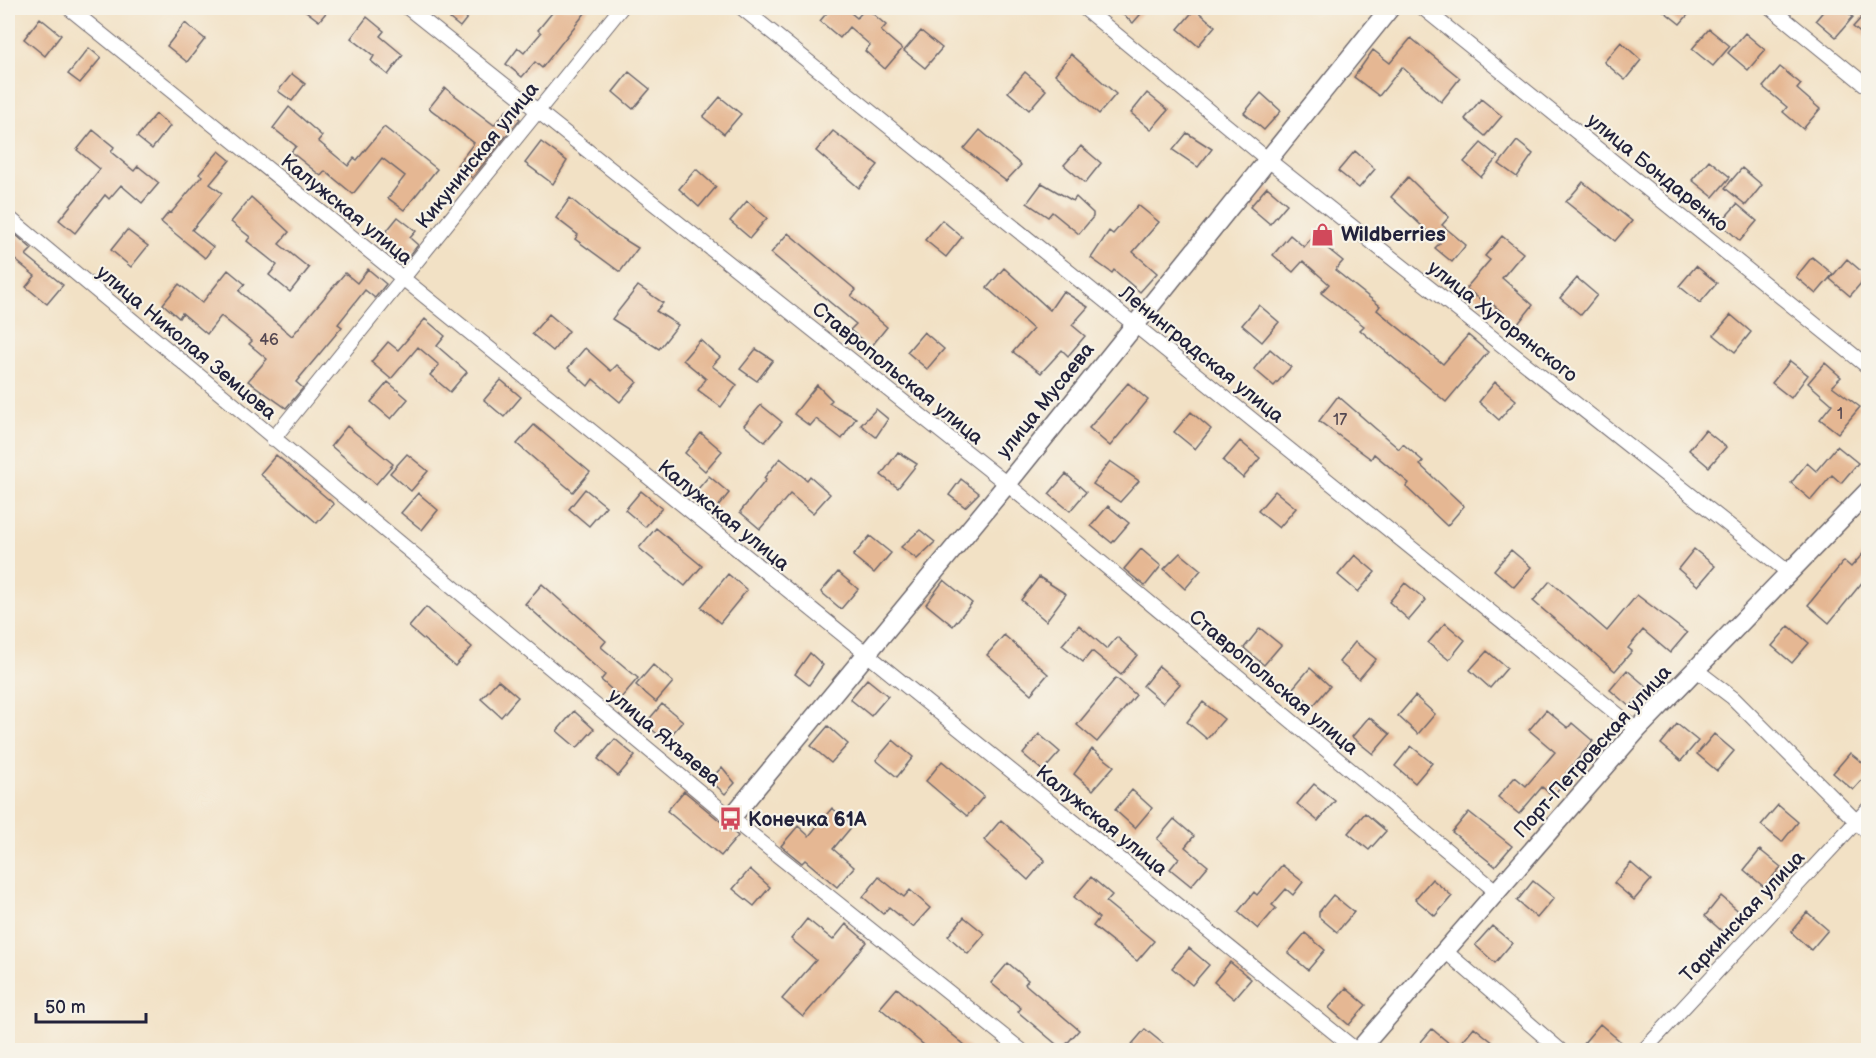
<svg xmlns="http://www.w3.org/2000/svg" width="1876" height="1058" viewBox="0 0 1876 1058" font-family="'Balsamiq Sans',sans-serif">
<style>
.building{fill:#e5b793}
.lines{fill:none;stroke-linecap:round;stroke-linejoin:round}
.minor-casing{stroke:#6b656b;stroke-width:16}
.tertiary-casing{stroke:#6b656b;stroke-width:21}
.minor{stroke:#fff;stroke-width:14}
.tertiary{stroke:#fff;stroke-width:18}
.labels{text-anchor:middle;stroke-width:4.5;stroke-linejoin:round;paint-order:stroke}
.number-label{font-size:16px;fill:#534751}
.street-label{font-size:20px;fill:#22223b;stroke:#f7f3e8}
.poi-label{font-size:20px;font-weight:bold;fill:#22223b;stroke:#f7f3e8;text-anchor:start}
</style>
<rect width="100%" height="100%" fill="#f7f3e8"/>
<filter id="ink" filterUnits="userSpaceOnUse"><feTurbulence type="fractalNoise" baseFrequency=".0167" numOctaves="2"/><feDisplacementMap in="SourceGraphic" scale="12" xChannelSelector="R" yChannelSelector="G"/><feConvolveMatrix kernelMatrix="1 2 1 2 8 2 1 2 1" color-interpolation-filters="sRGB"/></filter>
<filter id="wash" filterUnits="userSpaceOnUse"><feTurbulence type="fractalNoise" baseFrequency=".008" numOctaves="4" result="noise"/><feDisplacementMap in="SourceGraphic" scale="24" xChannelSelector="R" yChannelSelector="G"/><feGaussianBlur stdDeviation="1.35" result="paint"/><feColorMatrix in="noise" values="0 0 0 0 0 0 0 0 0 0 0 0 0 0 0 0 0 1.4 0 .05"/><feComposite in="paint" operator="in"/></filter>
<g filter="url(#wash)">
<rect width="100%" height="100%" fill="#f2e1c5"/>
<g id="blocks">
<!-- building -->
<path class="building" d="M302,8h28l-11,13z
M459,8h16l-15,19 -10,-8z
M556,8h33l-47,60 -7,-6 -13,15 -16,-13 12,-16 6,5 17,-20 -3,-3z
M831,8h14l12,10 9,-10 20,17 -5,6 21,18 -17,20 -20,-18 5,-6 -21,-18 -9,11 -20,-17z
M1115,8h31l-13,15z
M1660,8h34l-14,16z
M1826,8h16l11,9 -17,20 -20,-17z
M1195,9l20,17 -17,20 -20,-17z
M1869,9v31l-16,-13z
M367,17l17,14 -4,5 23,19 -15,20 -17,-14 3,-5 -23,-18z
M40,18l21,17 -16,21 -21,-17z
M185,23l20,16 -18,23 -20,-16z
M1709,29l21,17 -17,20 -21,-17z
M921,31l21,17 -17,20 -21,-17z
M1745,33l20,17 -17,20 -20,-17z
M1411,38l49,40 -19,24 -39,-35 -23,29 -25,-19 19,-27 17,13z
M1621,42l20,18 -16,20 -21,-18z
M89,48l12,10 -21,25 -12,-9z
M1071,54l45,40 -17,20 -44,-40z
M1780,67l21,17 -4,5 23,20 -17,20 -20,-17 4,-5 -24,-20z
M629,72l21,17 -17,20 -20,-17z
M1025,72l21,18 -17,20 -21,-18z
M292,74l13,10 -13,17 -14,-10z
M445,88l49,37 14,-16 12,10 -48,59 -15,-13 17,-22 -45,-35z
M1147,93l21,17 -17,20 -20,-17z
M1261,93l20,18 -17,19 -20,-17z
M720,97l21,17 -17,20 -21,-17z
M1481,99l21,17 -17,20 -20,-17z
M289,107l33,29 -4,5 30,25 6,-8 3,2 27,-33 53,42 -33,41 -16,-12 17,-22 -23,-18 -29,36 -28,-23 -4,5 -30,-24 5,-6 -23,-18z
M156,114l14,12 -18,23 -15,-12z
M93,130l21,17 -3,5 23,19 4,-5 21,17 -17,20 -21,-18 -12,14 -4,-4 -30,38 -16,-13 41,-51 -23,-19z
M980,130l41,35 -15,16 -42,-32z
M833,131l45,34 -19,23 -43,-37z
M1187,133l25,16 -14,18 -25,-17z
M1517,141l16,13 -16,23 -18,-13z
M541,142l26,19 -14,23 -28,-21z
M1481,143l17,14 -17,20 -17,-15z
M1081,146l20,17 -16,20 -21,-18z
M219,151l11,9 -20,24 12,9 -30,37 21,17 -8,11 -44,-36 8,-10 2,1 31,-37 -3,-2z
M1355,151l20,18 -16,19 -21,-17z
M1709,160l21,17 -17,20 -21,-17z
M1742,168l20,17 -16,20 -21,-17z
M696,169l20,18 -17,20 -20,-18z
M1408,177l41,40 -7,8 24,20 -14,17 -17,-14 5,-5 -49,-46z
M1583,182l49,39 -17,20 -49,-39z
M1042,183l31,18 3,-4 17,16v4l-14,17 -27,-22 -4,5 -21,-14z
M1267,187l20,17 -17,20 -20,-17z
M251,197l38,35 -10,12 30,24 -19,24 -21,-17 8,-10 -30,-24 3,-4 -19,-15z
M570,198l39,32 29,18 -18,24 -45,-33 3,-4 -22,-17z
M747,201l20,17 -17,20 -20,-17z
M1737,204l20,17 -17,20 -20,-18z
M1138,205l21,17 -26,30 24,21 -17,19 -26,-22 -2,3 -21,-15 18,-27 4,3z
M398,217l18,14 -6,7 8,7 -11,14 -26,-21z
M942,220l20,17 -16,20 -21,-17z
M1323,224l9,8 -10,12 21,17 -8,9 45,36 -3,4 66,54 25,-29 20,17 -42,50 -86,-72 4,-4 -43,-33 8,-9 -26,-23 -10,11 -20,-17 17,-20 14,12z
M8,228l24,21 -6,6 37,30 -16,19 -21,-17 9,-11 -27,-22z
M127,230l21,16 -17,21 -20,-17z
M788,233l68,57 -5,6 36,31 -16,20 -21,-17 6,-6 -85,-71z
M1502,236l21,17 -21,25 31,27 -16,20 -27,-23 -3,3 -21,-17 24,-28 -5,-4z
M1812,257l21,17 -17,20 -20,-17z
M1847,259l20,17 -17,20 -20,-17z
M1696,266l21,17 -17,20 -21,-17z
M1004,268l46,42 13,-19 25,16 -16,18 13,11 -17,20 -6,-6 -21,23 -28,-21 20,-23 -46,-41z
M368,269l18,15 -11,14 -10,-8 -27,34 4,3 -46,55 7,6 -17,20 -38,-27 19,-22 -18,-15 3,-3 -31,-25 -14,18 -25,-21 -3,5 -16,-14 16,-20 23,19 26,-33 17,14 -6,7 53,45 53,-63 12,10z
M1577,278l20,17 -16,20 -21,-17z
M638,286l25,17 -7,8 22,14 -19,24 -47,-30z
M1259,305l20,17 -17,20 -20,-17z
M549,314l20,17 -16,20 -21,-17z
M1731,315l20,17 -16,20 -21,-17z
M425,319l20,17 -8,10 30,26 -17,20 -20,-17 9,-10 -21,-18 -27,32 -20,-17 17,-20 10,8z
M924,332l20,17 -17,20 -20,-17z
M700,340l20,17 -8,9 25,19 -16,22 -23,-17 8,-11 -23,-19z
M585,348l26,23 6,-6 20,17 -17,20 -27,-23 -5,7 -20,-18z
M756,349l17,11 -16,21 -17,-12z
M1270,349l21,18 -17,19 -20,-17z
M1790,361l18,14 -17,23 -19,-15z
M1825,363l16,14 -9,9 28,21 -22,26 -18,-14 12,-15 -24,-21z
M501,380l20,17 -17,20 -20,-17z
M388,382l20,17 -17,20 -20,-17z
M1495,382l21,18 -17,20 -20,-18z
M1128,383l20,17 -38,46 -21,-18z
M817,385l15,15 -3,3 27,15 -14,21 -26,-20 -6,7 -16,-12z
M1338,396l61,53 4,-5 20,17 -3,4 44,41 -17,20 -41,-39 3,-4 -35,-29 -3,5 -52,-38z
M761,405l21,17 -17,20 -21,-17z
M876,409l12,10 -12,18 -15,-12z
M1191,412l20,17 -16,20 -21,-17z
M534,425l56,47 -17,20 -56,-48z
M347,426l46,38 -17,20 -45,-38z
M1705,430l21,17 -17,20 -20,-17z
M701,433l21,18 -17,20 -20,-18z
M1240,441l20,17 -17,20 -20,-17z
M1837,446l21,17 -17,20 -9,-8 -21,25 -20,-17 16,-20 9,8z
M898,452l19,12 -19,24 -17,-13z
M407,454l21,17 -17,20 -21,-18z
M276,455l58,49 -17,19 -57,-49z
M780,458l27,22 3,-4 20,18 -17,19 -23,-19 -30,35 -20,-17 26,-32 -2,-2z
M1110,461l29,20 -19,21 -27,-18z
M1066,474l20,18 -16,19 -21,-17z
M709,476l20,17 -16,20 -21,-17z
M961,479l18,14 -14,14 -16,-12z
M585,489l21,17 -17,20 -20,-17z
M641,491l21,17 -17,19 -20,-17z
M1275,491l21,17 -17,20 -21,-17z
M418,493l20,17 -16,20 -21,-17z
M1108,506l21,17 -17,20 -21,-17z
M656,528l46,38 -17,20 -46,-38z
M920,530l15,12 -18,17 -16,-12z
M870,536l21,17 -17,20 -21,-17z
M1869,547v27l-40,49 -21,-18 36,-44 7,6z
M1141,549l20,17 -16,20 -21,-17z
M1694,549l21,17 -17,20 -20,-17z
M1511,550l20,17 -17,20 -20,-17z
M1180,553l21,17 -16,19 -21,-20z
M1355,555l20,17 -17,20 -20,-17z
M838,572l20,17 -17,20 -20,-17z
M728,574l19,16 -27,33 -19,-16z
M1039,577l27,17 -20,27 -25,-21z
M944,580l28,23 -19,23 -27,-22z
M1550,581l57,50 30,-36 50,38 -17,20 -27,-23 -15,18 4,3 -17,20 -82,-70z
M1405,583l21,17 -17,20 -20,-18z
M542,584l64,57 -5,6 37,31 -17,20 -20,-18 4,-5 -80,-71z
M426,607l46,40 -17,19 -46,-39z
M1445,623l20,17 -16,20 -21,-17z
M1079,625l28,24 10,-12 20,18 -16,20 -29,-24 -9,11 -21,-17z
M1789,626l20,17 -17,20 -20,-17z
M1260,628l21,17 -17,20 -20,-17z
M1004,635l44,39 -17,20 -44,-39z
M1355,642l21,17 -17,20 -20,-17z
M1487,651l20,17 -17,20 -20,-18z
M810,653l13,12 -14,20 -14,-11z
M653,665l20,17 -17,20 -20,-17z
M1159,666l21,18 -17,19 -20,-17z
M1310,668l20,18 -17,20 -20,-18z
M1627,670l20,17 -17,20 -20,-17z
M1116,678l20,17 -39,47 -20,-17z
M867,679l21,17 -17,20 -21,-17z
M498,680l20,17 -17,20 -20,-18z
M1415,696l20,18 -17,20 -20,-18z
M1203,702l21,17 -17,20 -20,-17z
M662,704l21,17 -17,20 -21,-17z
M1546,710l22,18 4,-5 21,18 -27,32 3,3 -16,20 -11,-9 -23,27 -21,-17 17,-20 11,9 29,-34 -26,-22z
M574,711l20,18 -17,19 -20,-17z
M1369,717l21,17 -17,20 -21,-17z
M1677,724l21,17 -17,20 -20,-17z
M828,726l20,18 -17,19 -20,-17z
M1039,734l21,18 -17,19 -20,-17z
M1714,734l20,17 -17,20 -20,-17z
M615,739l20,17 -17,20 -20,-17z
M893,740l20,17 -16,20 -21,-17z
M1411,746l21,17 -17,20 -20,-17z
M1092,749l22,17 -21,24 -19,-16z
M1850,753l19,15v4l-16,18 -20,-17z
M942,761l42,35 -17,20 -41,-35z
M722,767l13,16 -10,11 -15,-14z
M1314,784l21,17 -17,20 -21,-17z
M1132,790l20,18 -17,20 -20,-18z
M684,791l54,45 -17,20 -54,-45z
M1778,805l20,17 -16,20 -21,-17z
M832,808l21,17 -20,24 21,18 -17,20 -32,-27 -3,3 -21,-17 17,-20 11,10z
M1469,812l43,34 -17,20 -43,-34z
M1365,813l21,18 -17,19 -21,-17z
M1174,819l20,17 -9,11 23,19 -17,20 -21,-17 9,-11 -22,-19z
M1001,820l44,40 -17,20 -44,-40z
M1760,850l21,17 -17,20 -20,-17z
M1631,863l20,17 -17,20 -20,-17z
M1282,865l21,17 -10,13 -7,-6 -14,16 4,3 -18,21 -20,-17 16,-20 3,3z
M750,869l20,18 -16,19 -21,-17z
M879,877l25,20 6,-7 20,18 -17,19 -24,-20 -6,7 -20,-17z
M1091,877l21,18 -6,7 48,39 -17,20 -44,-35 6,-8 -25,-21z
M1432,879l20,17 -17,20 -20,-17z
M1533,881l21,17 -17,20 -20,-17z
M1333,895l21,17 -17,20 -18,-15v-5z
M1721,896l21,18 -17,20 -20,-18z
M1807,912l21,18 -17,20 -20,-18z
M964,917l21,17 -17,20 -20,-18z
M807,919l26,21 13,-16 21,18 -64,75 -21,-18 34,-39 -25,-21z
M1492,926l20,17 -17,20 -20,-18z
M1305,933l20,17 -17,20 -20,-17z
M1189,948l20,17 -17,20 -20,-17z
M1230,962l21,17 -17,20 -20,-17z
M1008,963l20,17 -3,4 54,46 -17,19 -44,-37 3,-4 -30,-25z
M897,988l41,35 33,27h-41l-24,-20 -26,-22z
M1346,988l20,17 -17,20 -20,-17z
M1600,1024l20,17 -7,9h-22l-8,-6z
M1474,1027l21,17 -5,6h-76l18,-21 24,20z
M1145,1029l26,21h-44z"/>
</g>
</g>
<g filter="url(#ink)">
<use href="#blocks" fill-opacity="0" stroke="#6b656b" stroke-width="1.5"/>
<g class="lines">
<defs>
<path id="minor" d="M69,8l1287,1042
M408,8l599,476 490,408
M742,8l895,722
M1084,8l183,151 521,413
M1423,8l445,359
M1771,8l97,79
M8,217l723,601 290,232
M273,439l348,-431
M1695,669l38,29 135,135
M1445,951l115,99
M1644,1050l224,-241"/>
<path id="tertiary" d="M731,818l276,-334 383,-476
M1359,1050l278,-320 231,-239"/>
</defs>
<!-- minor casing -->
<use href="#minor" class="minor-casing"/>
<!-- tertiary casing -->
<use href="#tertiary" class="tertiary-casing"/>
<!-- minor -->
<use href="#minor" class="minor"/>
<!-- tertiary -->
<use href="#tertiary" class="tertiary"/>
</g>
</g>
<!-- icons -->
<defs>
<symbol id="shop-bare" viewBox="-9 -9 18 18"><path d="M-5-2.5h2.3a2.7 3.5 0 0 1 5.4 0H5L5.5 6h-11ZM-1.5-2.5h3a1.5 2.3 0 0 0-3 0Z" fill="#d1495b" stroke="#f7f3e8" stroke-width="2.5" paint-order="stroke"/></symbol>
<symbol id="bus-bare" viewBox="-9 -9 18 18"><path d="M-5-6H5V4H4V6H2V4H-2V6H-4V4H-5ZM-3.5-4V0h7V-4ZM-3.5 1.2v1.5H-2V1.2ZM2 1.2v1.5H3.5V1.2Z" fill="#d1495b" stroke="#f7f3e8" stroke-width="2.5" paint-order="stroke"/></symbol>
</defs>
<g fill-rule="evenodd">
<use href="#shop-bare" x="1306" y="218" width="33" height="33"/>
<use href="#bus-bare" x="714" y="802" width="33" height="33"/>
</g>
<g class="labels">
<!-- number labels -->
<g class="number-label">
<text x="269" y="345">46</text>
<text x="1840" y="419">1</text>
<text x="1340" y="425">17</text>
</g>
<!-- street labels -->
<g class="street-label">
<text transform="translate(477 155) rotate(-51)" y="7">Кикунинская улица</text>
<text transform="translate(1658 172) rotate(39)" y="7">улица Бондаренко</text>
<text transform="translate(347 209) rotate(39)" y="7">Калужская улица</text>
<text transform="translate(1503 321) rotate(38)" y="7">улица Хуторянского</text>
<text transform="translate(187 342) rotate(40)" y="7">улица Николая Земцова</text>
<text transform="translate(1202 354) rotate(39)" y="7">Ленинградская улица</text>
<text transform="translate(898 373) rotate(39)" y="7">Ставропольская улица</text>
<text transform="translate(1045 400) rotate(-51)" y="7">улица Мусаева</text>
<text transform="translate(724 515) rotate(39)" y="7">Калужская улица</text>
<text transform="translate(1274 682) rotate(40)" y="7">Ставропольская улица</text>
<text transform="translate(665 737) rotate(40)" y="7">улица Яхъяева</text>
<text transform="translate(1592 751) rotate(-48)" y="7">Порт-Петровская улица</text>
<text transform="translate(1102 820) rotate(39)" y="7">Калужская улица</text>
<text transform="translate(1742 916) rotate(-47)" y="7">Таркинская улица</text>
</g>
<!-- poi labels -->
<g class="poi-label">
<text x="1341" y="241">Wildberries</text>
<text x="748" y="826">Конечка 61А</text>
</g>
</g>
<!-- margin -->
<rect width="1876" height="1058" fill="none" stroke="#f7f3e8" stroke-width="30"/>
<!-- scale -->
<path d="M36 1013v9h110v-9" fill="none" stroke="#22223b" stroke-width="3"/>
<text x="45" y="1013" font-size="18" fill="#22223b" stroke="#f7f3e8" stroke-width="4.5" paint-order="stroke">50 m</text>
</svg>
